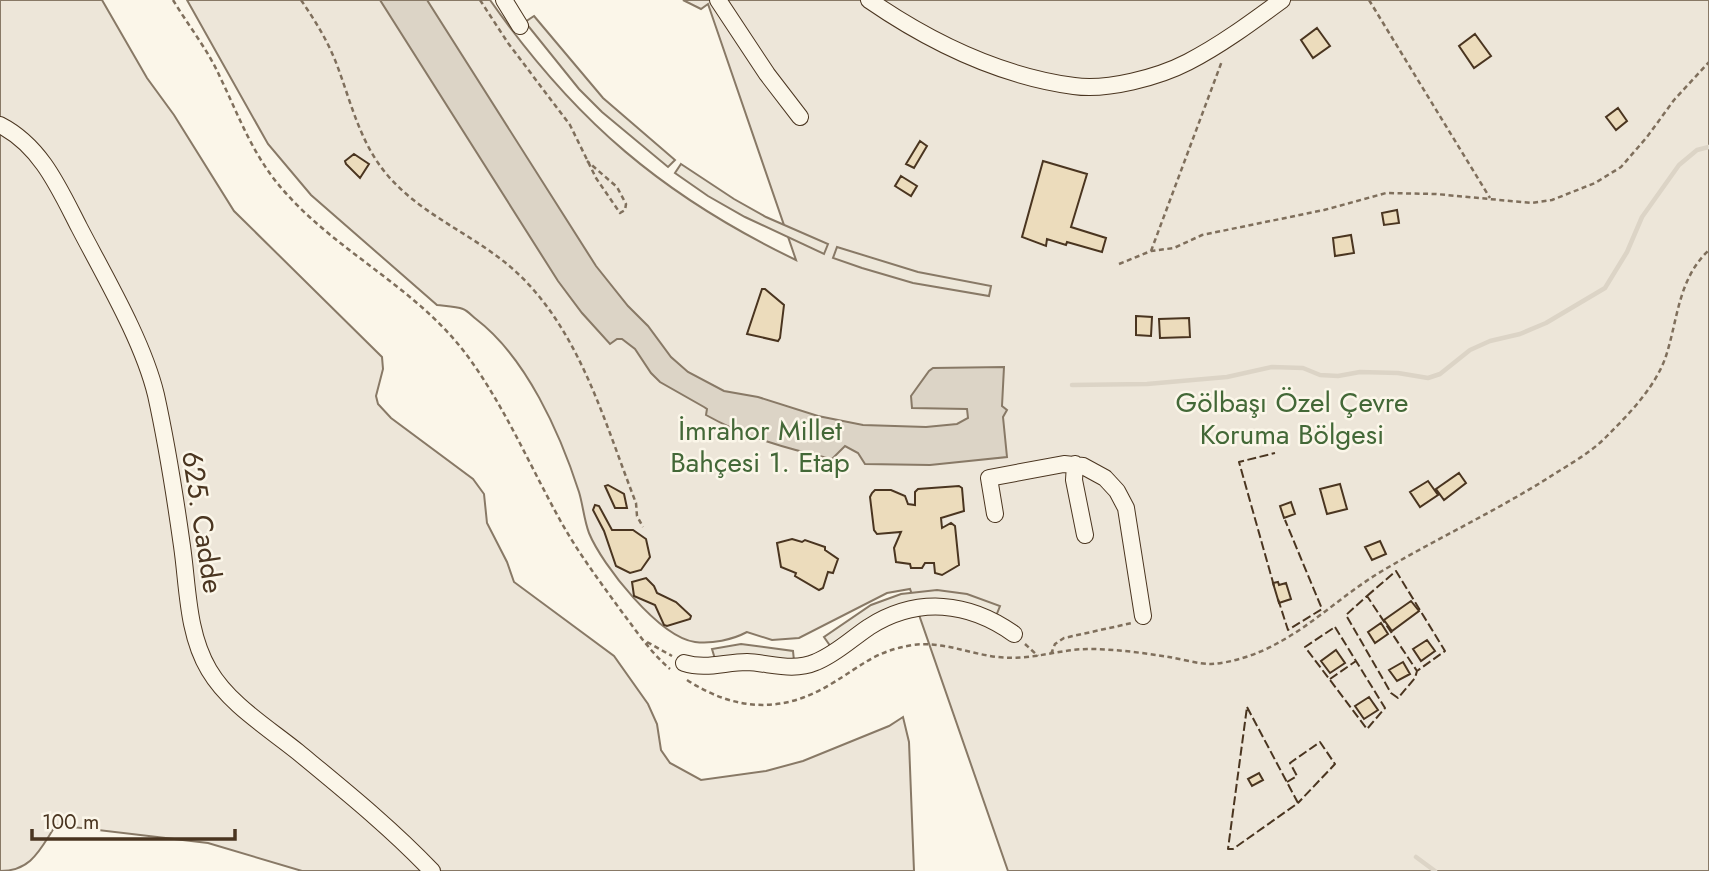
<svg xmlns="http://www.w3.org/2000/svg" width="1709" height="871" viewBox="0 0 1709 871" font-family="Jost,sans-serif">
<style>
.green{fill:#ede6d9;stroke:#887966;stroke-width:2}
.parking{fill:#ede7d9;stroke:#887966;stroke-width:2}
.water{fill:#dcd4c6;stroke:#887966;stroke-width:2}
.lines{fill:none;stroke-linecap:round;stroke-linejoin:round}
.stream{stroke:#dcd4c6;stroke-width:4.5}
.building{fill:#ecdcbc;stroke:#4a3520;stroke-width:2}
.minor-casing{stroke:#4a3520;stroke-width:18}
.path{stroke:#7f6f5c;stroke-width:2.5;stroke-dasharray:5 3.5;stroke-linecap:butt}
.minor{stroke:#fbf6e9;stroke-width:16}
.fence{stroke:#4a3520;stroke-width:2;stroke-dasharray:9 3.5;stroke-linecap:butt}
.labels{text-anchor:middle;stroke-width:5;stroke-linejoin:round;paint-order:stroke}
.park-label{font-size:28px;fill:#436837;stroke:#fbf6e9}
.street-label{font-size:28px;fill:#4a3520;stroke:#fbf6e9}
</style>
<rect width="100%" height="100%" fill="#fbf6e9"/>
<!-- green -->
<path class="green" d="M0,0h102l45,78 27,37 60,96 148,146 1,12 -7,27 2,8 13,14 82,61 11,15 3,29 20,39 7,20 100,74 34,48 9,20 4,26 9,13 31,17 65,-9 37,-10 86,-35 14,-9 6,25 5,129h-612l-94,-28 -152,-18c-16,24 -24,46 -56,46z
M187,0h303c85,121 173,196 306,260l-88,-256 -7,5 -18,-9h1026v871h-701l-98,-282 -23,4 -88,45 -27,2 -25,-8c-15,8 -35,12 -52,10 -36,-5 -93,-77 -106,-109 -5,-13 -6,-28 -10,-41 -19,-59 -53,-135 -103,-173 -4,-3 -8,-8 -13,-10 -7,-3 -18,-3 -26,-4l-126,-110 -43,-51z"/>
<!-- parking -->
<path class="parking" d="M534,16l69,82 72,62 -7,7 -66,-55 -23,-23 -54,-67z
M681,164l53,35 32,18 62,27 -4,10 -79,-37 -37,-21 -33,-23z
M837,247l81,25 73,14 -2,10 -76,-13 -51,-15 -29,-10z
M937,590l30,4 33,12 -4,10 -66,-13 -99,44 -7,-10 47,-32 30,-11z
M741,644l52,7 1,10 -79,-2 -3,-10z"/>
<!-- water -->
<path class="water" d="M380,0h47l169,266 32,40 20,20 23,31 17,15 36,19 34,6 60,19 45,9 63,2 31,-3 11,-6 -1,-9 -55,-1 -1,-12 18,-25 4,-3 71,-1 -2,39 5,4 -4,7 4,40 -77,8 -65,-1 -7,-11 -13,-7 -13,13c-44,-10 -87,-22 -126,-44l1,-6 -3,-2 -44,-25 -9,-9 -16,-24 -13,-10h-5l-7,5 -28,-31 -24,-32z"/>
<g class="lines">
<!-- stream -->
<path class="stream" d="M1072,385l75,-1 80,-7 45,-10 31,1 17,7 18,1 22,-4 38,1 30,5 12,-4 30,-24 20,-9 30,-7 26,-11 59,-35 22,-36 15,-35 37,-52 18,-15 12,-3
M1416,857l19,14"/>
</g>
<!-- building -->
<path class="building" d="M1317,28l13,18 -17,12 -12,-18z
M1475,34l16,22 -17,12 -15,-22z
M1618,108l9,13 -11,9 -10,-13z
M920,141l7,5 -13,22 -8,-4z
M354,154l15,10 -9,14 -14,-14 -1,-3z
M1043,161l44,13 -16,53 35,11 -4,14 -35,-10 -1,3 -19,-6 -1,7 -24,-9z
M901,176l16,10 -6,10 -16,-10z
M1397,210l2,13 -15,2 -2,-12z
M1351,235l3,18 -19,3 -2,-18z
M762,289h3l19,16 -4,33 -2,3 -31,-7z
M1136,316l16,1 -1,19 -15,-1z
M1189,318l1,19 -30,1 -1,-19z
M1459,473l7,10 -22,17 -8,-11z
M1428,481l10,14 -18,12 -10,-15z
M1340,484l7,25 -20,5 -7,-25z
M608,485l16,9 3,14h-12l-10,-22z
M959,486l3,2 2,23 -23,7 1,10 9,-5 4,3 4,39 -17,10 -7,-2 -1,-10h-9l-3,5h-11l-1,-4 -14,-2 -2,-14 7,-16 -24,2 -3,-4 -4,-33 2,-4 3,-3h16l14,6 3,8 7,1v-13l3,-3z
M1291,502l4,12 -11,4 -4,-12z
M595,505l4,1 13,24h21l13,9 4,18 -9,13 -11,3 -14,-7 -12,-35 -11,-21z
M792,539l10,3 3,-2 20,7v3l13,9 -5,14 -5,-1 -5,16 -4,2 -24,-14 1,-3 -15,-6 -4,-24z
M1380,541l6,13 -14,6 -7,-13z
M646,578l8,8 3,7 19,9 15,14 -1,3 -23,7 -3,-1 -9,-20 -21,-9 -2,-14z
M1278,582l1,3 7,-2 5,16 -12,4 -6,-20z
M1411,601l8,10 -27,20 -8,-11z
M1381,623l7,11 -13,9 -7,-11z
M1427,640l8,11 -14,10 -8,-12z
M1336,650l9,13 -15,10 -9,-12z
M1403,662l7,12 -13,7 -8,-11z
M1369,697l9,13 -14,9 -9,-13z
M1259,773l4,7 -11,6 -4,-7z"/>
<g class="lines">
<defs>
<path id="minor" d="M504,0l16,26
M718,0l49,74 33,43
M869,0c61,42 131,76 205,86 33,5 85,-9 114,-24 33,-17 64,-40 94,-62
M0,125c41,21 59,63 79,102 26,50 64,114 77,168 11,50 19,101 26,151 6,41 5,87 27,124 20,34 58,57 89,82 46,38 92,75 134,119
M1075,464l-1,16 11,55
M995,514l-6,-36 75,-14 19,2 22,12 12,13 9,17 17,108
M684,663c22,7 41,-1 63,-1 23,1 46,10 69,0 20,-8 35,-23 53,-35 49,-31 100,-25 145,7"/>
</defs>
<!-- minor casing -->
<use href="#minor" class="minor-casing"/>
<!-- path -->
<path class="path" d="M173,0c15,25 35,50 47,77 18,37 31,74 58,107 54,66 136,101 188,170 38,51 63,110 94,166 17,31 38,59 59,88 16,21 31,44 51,61
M301,0c13,19 25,38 34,60 15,38 23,78 49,111 32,40 78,58 118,89 75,58 101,159 134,243l1,13 6,11
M480,0l28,43 62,82 26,53 24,35 5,-3 1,-6 -9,-17 -30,-26
M1369,0l121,198
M1151,251l71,-190
M1119,264l32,-13 23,-3 28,-13 122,-25 62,-17 50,1 96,9 20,-3 43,-17 26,-16 26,-30 27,-37 35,-38
M647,642l25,14
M1025,644l13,12
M1051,654l4,-10 9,-6 68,-15
M687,680c48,31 95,34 144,4 32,-19 44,-33 82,-39 30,-4 56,9 85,12 34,4 60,-8 91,-8 27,0 54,4 80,8 13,2 29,7 42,7 21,-1 47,-10 65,-20 38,-20 69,-51 106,-73 54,-32 112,-59 166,-93 20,-13 43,-25 60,-43 22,-22 48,-49 58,-79 12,-37 12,-77 43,-106"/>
<!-- minor -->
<use href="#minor" class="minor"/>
<!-- fence -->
<path class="fence" d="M1274,586l-35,-124 36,-9
M1367,596l29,-25 49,80 -28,20 -2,7 -17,20 -7,-5 -45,-78 21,-19 50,75
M1278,599l10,31 34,-21 -37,-89
M1335,627l50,81 -18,21 -62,-82z
M1330,679l26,-18
M1247,707l51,96 -65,46h-5z
M1287,782l10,-6 -7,-13 30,-21 15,22 -37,39"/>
</g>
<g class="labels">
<!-- park labels -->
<g class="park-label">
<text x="1292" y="412">Gölbaşı Özel Çevre<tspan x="1292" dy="32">Koruma Bölgesi</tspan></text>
<text x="760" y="440">İmrahor Millet<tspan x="760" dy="32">Bahçesi 1. Etap</tspan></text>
</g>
<!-- street labels -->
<g class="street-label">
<text transform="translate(203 522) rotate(81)" y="10">625. Cadde</text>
</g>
</g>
<!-- scale -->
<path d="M32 829v10h203v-10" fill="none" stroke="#4a3520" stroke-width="3.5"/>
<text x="42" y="829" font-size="21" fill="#4a3520" stroke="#fbf6e9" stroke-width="5" paint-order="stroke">100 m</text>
</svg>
